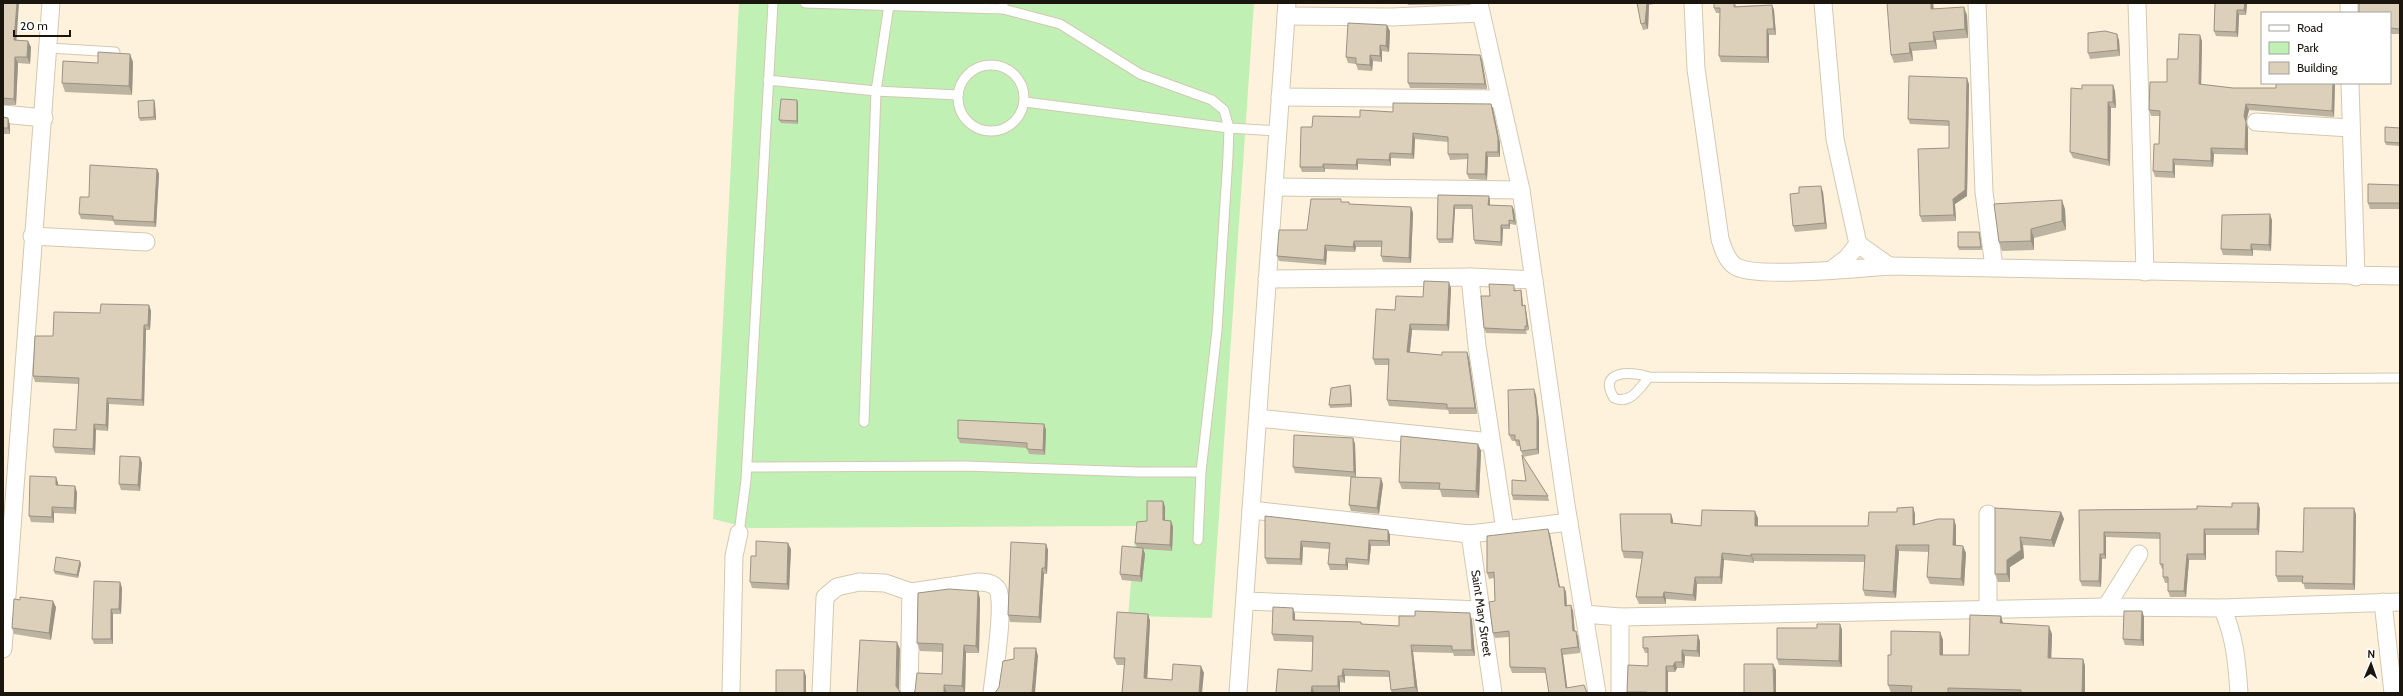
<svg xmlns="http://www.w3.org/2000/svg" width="2403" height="696" viewBox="0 0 2403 696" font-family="Cabin,sans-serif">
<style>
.green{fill:#c0f0b4}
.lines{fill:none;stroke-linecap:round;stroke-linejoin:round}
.lane-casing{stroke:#d3c8b2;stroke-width:11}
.street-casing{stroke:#d3c8b2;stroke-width:19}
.lane{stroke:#fff;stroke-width:9}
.street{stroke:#fff;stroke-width:17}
.wall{fill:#bdb3a1}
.shaded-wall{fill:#9a9283}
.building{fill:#dcd0bb;stroke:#9a9283}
.labels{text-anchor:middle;stroke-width:3;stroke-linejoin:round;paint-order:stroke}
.street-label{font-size:12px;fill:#1a160e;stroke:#fff}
</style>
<rect width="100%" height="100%" fill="#fef2dc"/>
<!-- green -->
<path class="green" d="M739,3h515l-42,615 -84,-2 8,-90 -387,2 -36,-9z"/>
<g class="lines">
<defs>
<path id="lane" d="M805,3l198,6v-5
M49,48l66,4
M958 98a33 33 0 1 1 66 0a33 33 0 1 1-66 0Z
M768,80l108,11 82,4
M1025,102l204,26 49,3
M1649,377c-9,11 -19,28 -35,21 -17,-28 17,-27 35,-21l387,3 364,-2
M864,422l12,-331 13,-86
M747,467l218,-1 172,6h64l16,-142 11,-174 1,-28 -5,-18 -12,-10 -72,-26 -80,-50 -57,-15
M739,533l7,-53 27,-477
M1198,540l3,-68"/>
<g id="street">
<path d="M1479,3l42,187 45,315 31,188"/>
<path d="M1693,3l3,66 24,170c3,9 6,21 15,27 18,13 127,2 154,0l511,10"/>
<path d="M1823,3l12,136 23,105 31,22"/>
<path d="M1977,3l7,189 10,75"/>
<path d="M2137,3l8,269"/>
<path d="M2349,3v10"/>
<path d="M1286,16l106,1 89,-4"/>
<path d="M2350,83l6,194"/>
<path d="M1280,97l220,2"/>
<path d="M3,114l41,4"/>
<path d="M2256,122l94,6"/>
<path d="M1274,187l247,3"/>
<path d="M32,236l114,6"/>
<path d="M1831,270l16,-12 11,-14"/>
<path d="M1470,277l7,69 28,184"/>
<path d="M1267,279l203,-2 64,3"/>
<path d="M1258,418l233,24"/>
<path d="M1251,510l219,24 99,-12"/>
<path id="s1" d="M1470,534l23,159"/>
<path d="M1245,601l236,9"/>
<path d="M2383,602l10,91"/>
<path d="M2106,607l33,-53"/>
<path d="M2222,608c13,28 15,55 17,85"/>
<path d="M1988,610v-96"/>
<path d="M1584,614l36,3 486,-10 116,1 178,-6"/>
<path d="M1620,617v76"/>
<path d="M3,649l48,-646"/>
<path d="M731,693l3,-137 5,-23"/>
<path d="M821,693l4,-96 12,-10 22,-5 26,1 26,9 68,-10c8,0 15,1 19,8 7,16 -4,83 -6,103"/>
<path d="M909,693l2,-101"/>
<path d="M1238,693l49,-690"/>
</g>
</defs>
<!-- lane casing -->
<use href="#lane" class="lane-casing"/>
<!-- street casing -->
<use href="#street" class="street-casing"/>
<!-- lane -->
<use href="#lane" class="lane"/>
<!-- street -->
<use href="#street" class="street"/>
</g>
<!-- wall -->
<path class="wall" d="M3,3l13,37 15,7 -1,17 -12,-1 -2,42h-13z
M1407,3h62v1l-61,1z
M1637,3h22l-10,2 -1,24 -5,1 -2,-6z
M1714,3h21l1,3 36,-1 2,5 2,25h-7v28l-48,-1 -2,-6 1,-43h-4l-2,-5z
M1933,3l1,6 33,6 1,23 -32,2 1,9 -25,2 1,10 -19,2 -3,-8z
M2215,3h32l-1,12h-7l-1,22 -22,-1 -2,-5z
M2400,3v31h-9v5h-1v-26z
M1390,31l-1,21 -7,-1v11l-9,-1 -1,10 -14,-1 -2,-6 -8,-1 -2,-6z
M2119,40l1,16 -30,3 -2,-6z
M2202,41l-1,44 32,3h43v-5h59l-1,34 -85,-7 -3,12 2,6v27l-34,-1 -1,13 -38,-2v13l-20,-1 -2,-6 6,-27 1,-28h-9l-2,-6 18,-28 11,-23z
M1480,55l2,5 5,29 -77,-1 -2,-5z
M133,62l-1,33 -67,-3 -3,-9 36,-20z
M1969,84l-2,112 -12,8 1,17 -34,1 -2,-6 29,-68v-22l-39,-2 -2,-5z
M2113,85l2,6 1,17h-5l-1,58 -37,-8 -3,-6 12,-63z
M154,100l1,4 1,16 -16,1 -1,-3z
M798,103v21l-17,-1 -2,-3z
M1491,104l2,5 7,34v14h-12l-1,23 -18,-1 -2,-5 1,-15 -18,1 -2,-6v-12l-33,-3 -1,20 -23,-1v8l-33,-2v6l-33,-1v3h-23l-2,-5 12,-40 48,-10 33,-5z
M3,117l7,8v9h-7z
M2400,128v18l-14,-1 -1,-3z
M157,169l2,5 -3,53 -41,-2 -2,-4 -32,-2 -2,-5 10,-17z
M2400,185v24h-30l-2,-6z
M1823,192l4,37 -32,3 -2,-6z
M1438,195l52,5v5l22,1 2,4 2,15 -6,-1v5h-7l-1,17 -27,-2 -1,-4 -2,-31h-17l-2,34h-14l-2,-4z
M1342,202l8,2 61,3 2,6 -2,50 -28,-1 -2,-6v-9h-25l-1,5 -28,-1 -1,14 -47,-4 -2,-5z
M2065,209l1,21 -32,8v12l-32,1 -3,-9z
M2272,220l-1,31 -18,-1v6l-30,-1 -2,-6z
M1979,232l1,3 2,15h-23l-1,-3z
M1451,288l-2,43 -37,-1 -2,22 32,3 25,-3 2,6 8,56h-28l-1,-4 -59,-4 -2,-6 2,-35h-14l-2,-6 22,-49 28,-13z
M1516,289v2l5,-1 1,5 1,11 2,-1 1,5 3,20 -3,1 1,3 -41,-1 -2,-5 6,-32z
M149,305l2,6 -1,19h-4l-2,76 -35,-2 -1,27 -12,-1 -1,25 -40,-2 -2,-6 23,-17 3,-46 -44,-2 -2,-6 20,-40 47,-23z
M1351,388l1,19 -22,1 -1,-3z
M1536,395l3,26v33l-16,3 25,39 1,5 -36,-1 -1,-5 14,-14 -3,-25 -2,-5 -1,-5h-3l-2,-5h-3l-3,-6z
M1044,424l2,6 -1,25 -16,-1 -2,-6 -67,-5 -2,-5z
M1353,438l2,6 1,33 27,7 -4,30 -28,-3 -2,-6 2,-28 -56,-4 -2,-6z
M1478,444l3,7 -2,47 -37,-1 -2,-7 -38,-1 -3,-7z
M140,457l2,6 -2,28 -19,-1 -2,-6z
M56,477l2,6v2l19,7 -1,22 -22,-1v10l-23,-1 -2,-6z
M1163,501l2,6v13l6,1 2,6 -1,24 -29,-2 2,5 -3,28 -20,-2 -2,-6 17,-27 -2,-4 12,-22z
M2258,503l2,6 -1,26h-53v25h-17l-3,37h-16l-2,-6v-8h-3l-2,-6v-8h-1l-2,-5v-25l-54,-2v22h-4l-1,28 -19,-1 -2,-5 -1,-71 118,-1 35,-2z
M1913,507l2,7v10l39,-5 2,7v19l10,8 -2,33 -34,-2 -3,-7 2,-25 -30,-1 -3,47 -31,-2 -2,-6 2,-28 -111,-1v2l-30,-3 -2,24h-25l-1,17 -30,-2v5h-27l-3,-7 6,-38 -18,-1 -2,-7 51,-31v3l28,3 57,-8v8h110l29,-14z
M1995,508l66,4 3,7 -10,28 -31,-2 1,13 -14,9v15h-12l-3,-8z
M2356,514l-1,76 -50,-1 -2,-7h-25l-2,-6 27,-24z
M1265,516l123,14 2,5v11h-19l-2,19 -21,-2v7h-18l-2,-6 1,-15 -26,-2 -1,18 -35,-1 -2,-6z
M1550,534l10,53h4l2,5 1,14 4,-1 2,6 2,20h1l2,6 2,16 -17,2 4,33 -18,5 -3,-20h-34l-2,-6 -1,-30 -14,1 -2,-5 2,-32 -1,-23 -5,1 -2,-6z
M1046,544l2,6 -1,24h-3l-3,49 -31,-1 -2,-7z
M791,549l-2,41 -37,-2 -2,-6 6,-26z
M81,564l-3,14 -23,-4 -1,-3z
M120,582l2,6 -1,26h-8v30h-19l-2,-5z
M978,591l2,8 -1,54h-13l-1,40h-52l29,-19 1,-22 -23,-1 -3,-8z
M20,600l36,7 -5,33 -37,-6 -2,-6z
M2142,611l2,6v29l-19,-1 -2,-6z
M1148,614l2,7 -3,57 25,2 32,-7 -82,20 2,-28h-7l-3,-7z
M1295,614v6l66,2 1,2 37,2 73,-6 3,36h-21l-1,-3 -40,-1 5,41h-26l-1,-3 -2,-13 -44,-1v7l-5,-1v11h-64l36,-22 1,-29 -39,-1 -2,-7z
M2001,616l2,7 49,11 -1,24 32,1 2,7v27h-194l-3,-8 3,-30 49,-23 3,8v15h26z
M1840,624l2,6v37l-63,-2 -2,-6 40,-31z
M1700,641v16l-15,-1 -1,12h-7l-2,4h-7v21h-41v-1l21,-26v-13h-3l-2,-5z"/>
<!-- shaded-wall -->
<path class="shaded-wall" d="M17,3h2l-3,44 -2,-7z
M1647,3h1l1,2 -1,24 -3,-6z
M1931,3h2l1,14 -3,-8z
M2245,3h2l-1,12 -2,-5z
M1772,5l2,5 2,25 -2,-6z
M1964,7l3,8 1,23 -3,-9z
M2237,10l2,5 -1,22 -2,-5z
M1387,25l3,6 -1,21 -3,-6z
M1767,29l2,6v28l-2,-6z
M1933,32l3,8 1,9 -3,-8z
M2117,34l2,6 1,16 -2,-6z
M2200,35l2,6 -1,49 -2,-6z
M28,41l3,6 -1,17 -3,-7z
M1909,43l3,8 1,10 -3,-8z
M1380,45l2,6v11l-2,-6z
M130,54l3,8 -1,33 -3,-9z
M1370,55l3,6 -1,10 -2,-6z
M1480,55l2,5 5,29 -2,-5z
M15,57l3,6 -2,42 -2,-6z
M1967,78l2,6 -2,112 -12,8 1,17 -2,-6 -1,-16z
M2333,83h2l-1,34 -2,-6z
M2113,85l2,6 1,17 -3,-6z
M154,100l1,4 1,16 -2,-3z
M797,100l1,3v21l-1,-3z
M2108,102l3,6 -1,58 -2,-6z
M1491,104l2,5 7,34v14l-2,-5z
M2246,104l3,6 -3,12 -2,-6z
M8,118l2,7v9l-2,-6z
M2246,122l2,6v27l-3,-6z
M1413,133l2,6 -1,20 -2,-5z
M2211,148l3,6 -1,13 -2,-6z
M1486,152l2,5 -1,23 -2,-6z
M1390,153l1,5v8l-2,-6z
M1357,159l1,5v6l-2,-5z
M2173,159l2,6v13l-2,-6z
M1323,164l2,5v3l-2,-5z
M157,169l2,5 -3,53 -2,-5z
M1821,186l2,6 4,37 -2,-6z
M1489,196l1,4v9l-2,-4z
M2062,200l3,9 1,21 -4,-9z
M1454,205l1,4 -2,34 -1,-4z
M1512,206l2,4 2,15 -2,-4z
M1411,207l2,6 -2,50 -2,-5z
M2270,214l2,6 -1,31 -2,-6z
M1509,220l1,4v5l-1,-4z
M1501,225l2,4 -1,17 -1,-4z
M2031,229l3,9v12l-3,-9z
M1979,232l1,3 2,15 -1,-3z
M1354,241l2,6 -1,5 -2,-5z
M2251,244l2,6v6l-2,-6z
M1325,245l2,6 -1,14 -2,-5z
M1449,282l2,6 -2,43 -2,-6z
M1521,290l1,5 1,15 -1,-4z
M149,305l2,6 -1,19 -2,-5z
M1525,305l1,5 3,20 -2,-4z
M1410,324l2,6 -3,28 -2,-6z
M144,325l2,5 -2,76 -2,-6z
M1467,352l2,6 8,56 -2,-6z
M1350,385l1,3 1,19 -1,-3z
M1534,389l2,6 3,26v33l-2,-5z
M107,398l2,6 -1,27 -2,-6z
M94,424l2,6 -1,25 -2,-6z
M1044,424l2,6 -1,25 -2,-5z
M1353,438l2,6 1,33 -2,-5z
M1478,444l3,7 -2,47 -3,-7z
M140,457l2,6 -2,28 -2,-6z
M56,477l2,6v8l-2,-6z
M1381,478l2,6 -4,30 -2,-6z
M75,486l2,6 -1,22 -2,-6z
M1163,501l2,6v19l-2,-6z
M2258,503l2,6 -1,26 -2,-6z
M52,507l2,6v10l-2,-6z
M1913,507l2,7v18l-2,-7z
M2354,508l2,6 -1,76 -2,-6z
M1755,511l3,7v15l-3,-7z
M2061,512l3,7 -10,28 -3,-7z
M1671,514l2,6v10l-2,-7z
M1954,519l2,7v26l-3,-7z
M1171,521l2,6 -1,24 -2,-6z
M1548,529l2,5 11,59 -2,-6z
M2204,529l2,6v25l-2,-6z
M1388,530l2,5v11l-2,-5z
M2104,532l2,5v22l-2,-5z
M2020,537l3,8 1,13 -14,9v15l-3,-8v-14z
M1369,540l2,6 -2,19 -1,-5z
M1301,541l2,6 -1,18 -2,-6z
M788,543l3,6 -2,41 -2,-6z
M1046,544l2,6 -1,24 -2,-6z
M1896,545l3,6 -3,47 -3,-6z
M1963,546l3,7 -2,33 -3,-7z
M1143,548l2,6 -3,28 -2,-6z
M1722,553l2,7 -2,24 -2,-7z
M1751,554l3,7v2l-3,-7z
M2100,554l2,5 -1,28 -2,-6z
M2187,554l2,6 -3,37 -2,-6z
M1346,558l2,5v7l-2,-5z
M80,561l1,3 -3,14 -1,-3z
M1042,568l2,6 -3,49 -2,-6z
M1695,577l2,7 -1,17 -3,-6z
M120,582l2,6 -1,26 -2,-5z
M1564,587l2,5 1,19 -2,-5z
M978,591l2,8 -1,54 -3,-7z
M1664,592l2,7v5l-3,-7z
M53,601l3,6 -5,33 -2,-7z
M1571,605l2,6 2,26 -2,-6z
M1293,608l2,6v12l-2,-6z
M111,609l2,5v30l-2,-5z
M2142,611l2,6v29l-3,-6z
M1470,613l2,7 3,36 -3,-6z
M1148,614l2,7 -3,64 -3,-7z
M2001,616l2,8 -3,-1z
M1840,624l2,6v37l-3,-6z
M2049,626l3,8 -1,32 -3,-8z
M1576,631l2,6 2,16 -2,-6z
M1940,632l3,8v23l-3,-8z
M1698,635l2,6v16l-3,-6z
M897,642l3,7 -1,44 -3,-7z
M964,645l2,8 -1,40 -3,-7z
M1411,645l2,7 5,41 -3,-6z
M1036,648l2,8 -3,37h-3z
M1561,649l2,6 5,38 -2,-5z
M1682,650l3,6 -1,12 -2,-6z
M2083,659l2,7v27h-3z
M1675,662l2,6 -2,4 -2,-6z
M1773,664l3,6v23h-2z
M1201,666l3,7 -2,20h-3z
M1666,666l2,6v21h-2z
M1343,669l2,7v7l-3,-7z
M804,670l2,6v17h-2z
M1338,676l2,6v11l-2,-7z
M944,685l3,8h-3z
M1312,686l2,6v1h-3z"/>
<!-- building -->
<path class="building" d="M3,3h14l-3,37 14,1 -1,16h-12l-1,42 -11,-1z
M1637,3h10l-2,20 -4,1z
M1714,3h20v4l38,-2 2,24h-7v28l-48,-1 1,-48h-6z
M1887,3h44v6l33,-2 1,22 -32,3 1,9 -25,2 1,10 -19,2z
M2215,3h30l-1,7h-7l-1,22 -22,-1z
M2359,3h41v26l-10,-1v-15h-31z
M1348,23l39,2 -1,21 -6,-1v11l-10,-1v10l-14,-1v-6l-10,-1z
M2105,31l12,3 1,16 -30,3v-20z
M2179,34l21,1 -1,49 34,4h43v-5h57l-1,28 -86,-7 -2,12 2,6 -1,27 -34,-1v13l-38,-2v13l-20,-1 1,-27h5l1,-33 -11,-1 1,-28h17v-23h11z
M98,52l32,2 -1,32 -67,-3 1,-22 35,2z
M1408,53l72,2 5,29 -77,-1z
M1909,76l58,2 -2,112 -12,9 1,16 -34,1 -2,-67 31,-1v-27l-41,-2z
M2082,85h31v17h-5v58l-38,-8 1,-64 11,1z
M781,99l16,1v21l-18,-1z
M154,100v17l-15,1 -1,-17z
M1393,103l98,1 7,34v14h-12l-1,22h-18l1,-20h-20v-17l-35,-4 -1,21 -22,-1 -1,7 -32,-1 -1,6 -33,-1v3h-23l1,-40h11l1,-11 47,1v-7l33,2z
M3,117l5,1v10h-5z
M2385,127l15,1v15l-15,-1z
M90,165l67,4 -3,53 -41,-2v-4l-34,-2 1,-17h9z
M2368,184l32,1v18h-32z
M1821,186l4,37 -32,3 -3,-32 9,-1v-6z
M1438,195l51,1 -1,9 24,1 2,15 -5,-1v5h-8v17l-27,-2 -2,-35h-18l-2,34h-15z
M1311,199h30v3h8v2l62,3 -2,51 -28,-2 1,-15h-28l-1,6 -28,-2 -1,15 -47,-4 2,-26h28z
M2062,200v21l-31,8v12l-32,1 -5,-38z
M2270,214l-1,31 -18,-1v6l-30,-1 1,-34z
M1958,232h21l2,15h-23z
M1424,281l25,1 -2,43 -37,-1 -3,28 35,3v-3h25l8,56h-28v-4l-60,-4 2,-41h-16l3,-50 19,1 1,-14 27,1z
M1489,284l25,1v6l7,-1 1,16 3,-1 2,21h-2v4l-41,-2 -3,-32h9z
M101,304l48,1 -1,20h-4l-2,75 -35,-2 -1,27 -12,-1 -1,25 -40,-2 1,-18 22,1 3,-52 -46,-2 2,-40h18l1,-24 46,1z
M1350,385l1,19 -22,1 2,-17z
M1534,389l3,26v34l-16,2 -2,-11h-4v-5h-6l-1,-45z
M958,420l86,4 -1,26 -16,-1v-6l-69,-5z
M1294,435l59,3 1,34 -61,-5z
M1401,436l77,8 -2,47 -37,-2 1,-6 -41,-1z
M1522,455l26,41 -36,-1v-15l14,1z
M120,456l20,1 -2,28 -19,-1z
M30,476l26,1v8l19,1 -1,22 -22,-1v10l-23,-1z
M1351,477l30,1 -4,30 -28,-3z
M1147,501h16v19l8,1 -1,24 -35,-2 2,-21 10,-1z
M2232,503h26l-1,26h-53v25h-17l-3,37h-16v-14h-5v-13h-3v-31l-56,-1v22h-4l-1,27h-19l-1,-71 118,-1v-3l35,1z
M1913,507v18l25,-6h16l-1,26 10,1 -2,33 -34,-2 2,-32h-33l-3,47 -30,-2 2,-35 -114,-1v2l-29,-3 -2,24h-25l-2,18 -29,-3 -1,5h-27l7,-45 -21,-1 -2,-37h51v9l30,3 1,-16 53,1v15h113l1,-14h28v-4z
M1995,508l66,4 -10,28 -31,-3 1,13 -14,10v14h-12z
M2304,508h50l-1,76 -51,-1 1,-7h-27v-25l27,1z
M1265,516l123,14v11l-19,-1 -1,20 -22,-2v7l-18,-1 2,-21 -29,-2 -1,18 -35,-1z
M1548,529l11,58h5l1,19 6,-1 2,26h3l2,16 -17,2 5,39 18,-3 3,8h-38l-4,-25 -35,-1 -1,-36 -16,2 -4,-31 6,-1 -1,-29 -7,1v-37z
M756,541l32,2 -1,41 -37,-2 1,-26h5z
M1011,542l35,2 -1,24h-3l-3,49 -31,-2z
M1122,546l21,2 -3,28 -20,-2z
M56,557l24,4 -3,14 -23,-4z
M94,581l26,1 -1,27h-8v30h-19z
M949,589l29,2 -2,55 -12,-1 -2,41 -18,-1v8h-31l2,-2 2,-18 25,1 1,-30 -26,-1 1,-50z
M20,597l33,4 -4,32 -37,-5 2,-29 6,1z
M1273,607l20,1v12l68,2v2l38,2v-10h16v-5l55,2 2,37h-20v-4l-41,-1 4,42 -24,3 -2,-19 -46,-2 -1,7h-4v10h-26l-1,7h-35l2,-24 34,2 1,-35 -41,-2z
M2124,611h18l-1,29 -18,-1z
M1117,612l31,2 -4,64 28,2 1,-16 28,2 -2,27h-77l3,-35h-11z
M1970,615l31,1 -1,7 49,3 -1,32 35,1 -1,34h-61v-3l-73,-2v5h-37l1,-7 -24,-1v-30h3v-24l49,1v23h29z
M1817,624h23l-1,37 -62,-2v-31h40z
M1698,635l-1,16 -15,-1v12h-7l-2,4h-7v27h-19v-1h-20l1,-27 20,1v-18h-5v-11z
M860,640l37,2 -1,44 5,7h-44z
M1014,648h22l-4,45h-37l4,-6 4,-26 11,-2z
M1744,664h29l1,29h-30z
M776,670h28v23h-28z"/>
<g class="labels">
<!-- street labels -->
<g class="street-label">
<text dy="4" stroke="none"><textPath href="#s1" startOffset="80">Saint Mary Street</textPath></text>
</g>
</g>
<!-- border -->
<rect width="2403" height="696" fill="none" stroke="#1a160e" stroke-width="8"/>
<!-- legend -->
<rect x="2261" y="12" width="130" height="72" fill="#ffffff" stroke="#a3a29f"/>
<rect x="2269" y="25" width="20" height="6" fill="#ffffff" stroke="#a3a29f"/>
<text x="2297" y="32" font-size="12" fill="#1a160e">Road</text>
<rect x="2269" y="42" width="20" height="12" fill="#c0f0b4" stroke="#a3a29f"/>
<text x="2297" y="52" font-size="12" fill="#1a160e">Park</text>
<rect x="2269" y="62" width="20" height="12" fill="#dcd0bb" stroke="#a3a29f"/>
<text x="2297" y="72" font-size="12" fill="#1a160e">Building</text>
<!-- north arrow -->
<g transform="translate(2371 664) rotate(2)" stroke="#ffffff" stroke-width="3" paint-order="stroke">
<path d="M0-3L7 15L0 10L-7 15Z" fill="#1a160e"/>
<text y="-6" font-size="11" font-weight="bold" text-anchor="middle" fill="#1a160e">N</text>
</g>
<!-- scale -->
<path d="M14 30v6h56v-6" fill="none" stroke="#1a160e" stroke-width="2"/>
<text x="20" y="30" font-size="12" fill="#1a160e" stroke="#ffffff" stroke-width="3" paint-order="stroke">20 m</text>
</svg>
